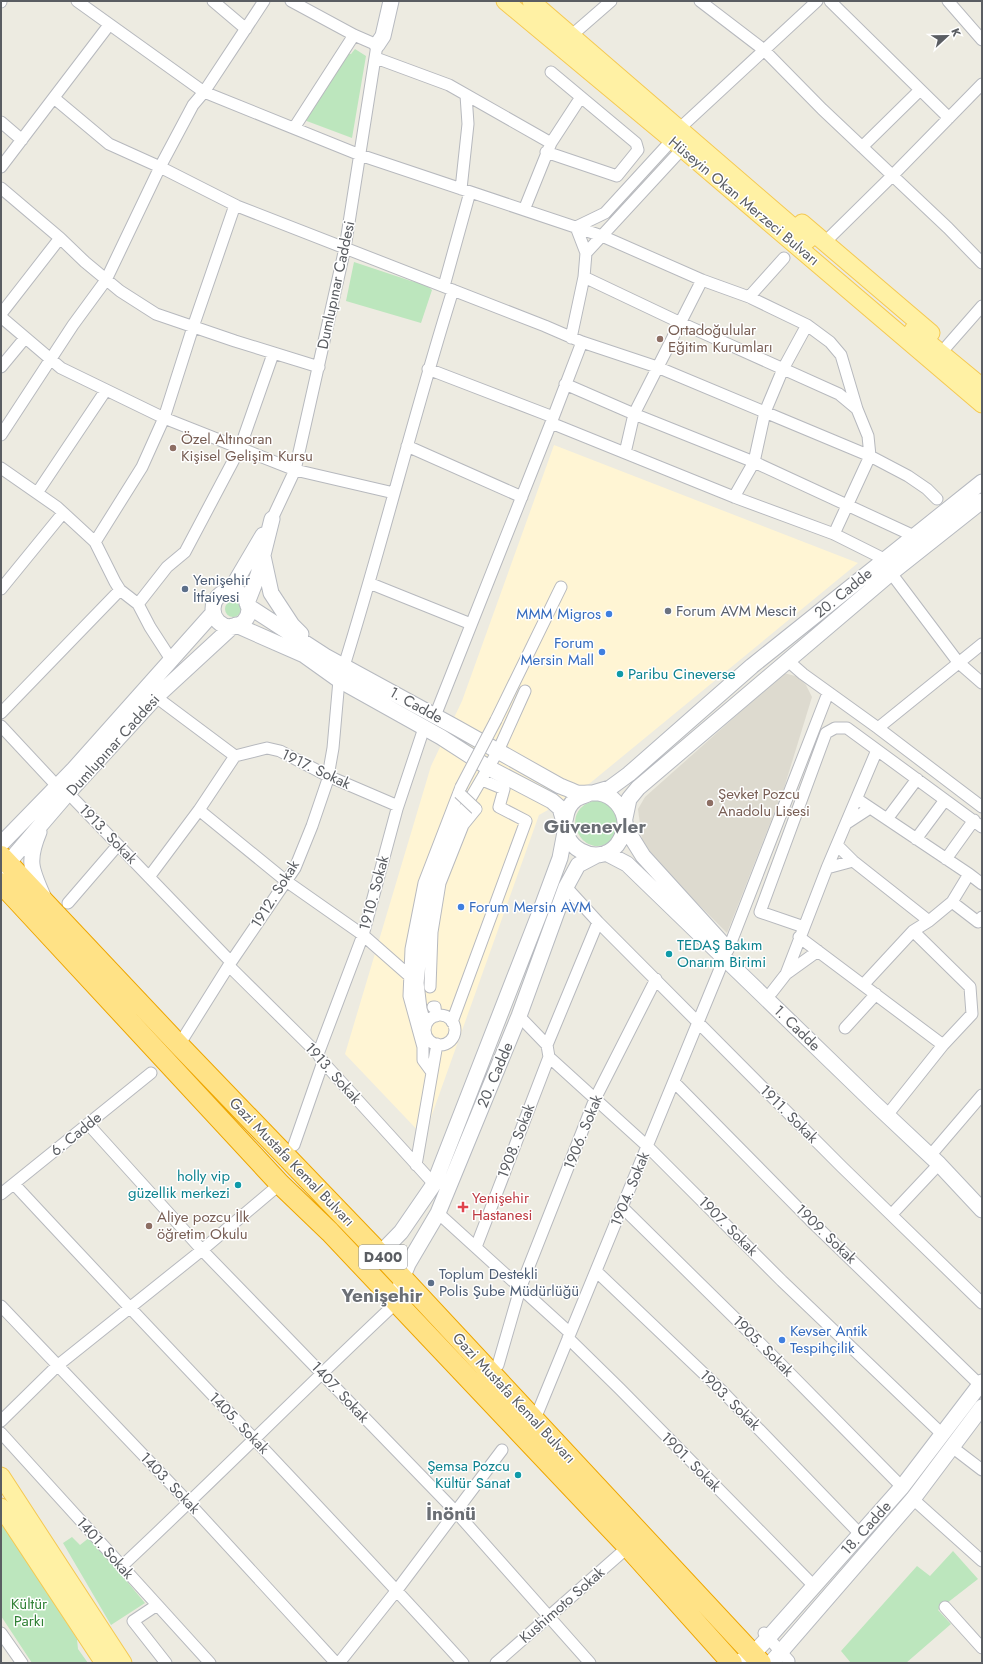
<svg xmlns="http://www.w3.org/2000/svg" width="983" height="1664" viewBox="0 0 983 1664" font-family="Jost,sans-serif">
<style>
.commercial{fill:#fff5d4}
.education{fill:#dddacf}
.green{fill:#bce6bd}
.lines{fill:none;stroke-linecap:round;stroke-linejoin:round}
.street-casing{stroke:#b7b9be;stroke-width:13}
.secondary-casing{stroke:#b7bac0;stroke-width:17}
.primary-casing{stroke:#f5c952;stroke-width:19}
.highway-casing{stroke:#eea600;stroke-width:22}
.street{stroke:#fff;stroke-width:11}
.secondary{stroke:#fff;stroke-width:15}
.primary{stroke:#fff1a4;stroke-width:17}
.highway{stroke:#ffe286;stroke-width:20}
.street-bridge-casing{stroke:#b7b9be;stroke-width:13;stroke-linecap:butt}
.street-bridge{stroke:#fff;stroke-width:11}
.education-dot{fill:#8d6e63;stroke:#fff;stroke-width:1.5}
.service-dot{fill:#5c6f8a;stroke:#fff;stroke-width:1.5}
.worship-dot{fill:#6b7280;stroke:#fff;stroke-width:1.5}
.shop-dot{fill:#3f7fe0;stroke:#fff;stroke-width:1.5}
.culture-dot{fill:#0f9aa8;stroke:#fff;stroke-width:1.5}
.health-dot{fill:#e0444e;stroke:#fff;stroke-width:1.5}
.labels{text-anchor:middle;stroke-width:3;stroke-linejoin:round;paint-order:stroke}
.shield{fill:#fff;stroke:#8c8e91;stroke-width:1}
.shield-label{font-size:14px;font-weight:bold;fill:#5a5d62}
.street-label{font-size:15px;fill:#5a5d62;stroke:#fff}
.education-label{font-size:15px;fill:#785e54;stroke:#fff;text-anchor:start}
.service-label{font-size:15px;fill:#4e5e75;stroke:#fff;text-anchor:start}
.worship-label{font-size:15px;fill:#5b616d;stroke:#fff;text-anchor:start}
.shop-label{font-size:15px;fill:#366cbe;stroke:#fff;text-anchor:end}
.culture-label{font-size:15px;fill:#0d838f;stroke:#fff;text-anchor:start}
.health-label{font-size:15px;fill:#be3a42;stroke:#fff;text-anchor:start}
.park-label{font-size:15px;fill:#318236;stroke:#fff}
.district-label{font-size:19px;font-weight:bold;fill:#6b6f75;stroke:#fff}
</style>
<rect width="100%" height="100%" fill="#edebe1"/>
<!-- commercial -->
<path class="commercial" d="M554,445l304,118 -280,230 -39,22 -115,322 -79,-83 86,-288 31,-65z"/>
<!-- education -->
<path class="education" d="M784,673l15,4 7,8 6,12 -28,91 -57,145 -70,-70 -15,-23 -4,-31 7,-12z"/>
<!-- green -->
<path class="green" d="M355,49l11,7 -14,82 -48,-18 42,-67 5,1z
M354,262l57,19 14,3 7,6 -11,33 -75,-22z
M225 609a8 8 0 1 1 16 0a8 8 0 1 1-16 0Z
M598,800l7,1 12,9 2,22c-3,3 -7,9 -11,11 -28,16 -52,-36 -10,-43z
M1,1520l76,119 1,10 10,14h-56l-31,-47z
M72,1537l8,8 10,-8 55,66 -34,22 -48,-82z
M953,1551l25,28 -40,31 13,14 -45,39h-55l-10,-12 76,-85 13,10z"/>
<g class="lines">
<defs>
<path id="street" d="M77,1l127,91 156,63 242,81 100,44 47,17 58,28 23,17 11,13 16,54
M213,1l33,28
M700,1l64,49 58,59 126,119 34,35
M830,1l119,117
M948,1l34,39
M1,2v-1
M572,35l39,-34
M376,58l73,27 102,58
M54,98l55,46 51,23 77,39 308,120 37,16 75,25 213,89 38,20 19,13 10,10
M1,122l21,18
M294,128l60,-93
M680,128l137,-127
M862,147l58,-57
M546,152l71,24 21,-26 -2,-7 -85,-71
M1,167l108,-142
M1,188l59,50 25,24 35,29 36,23 79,27 84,26
M461,189l7,-65 -2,-29
M524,210l27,-67 30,-46
M576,227l29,-14 67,-73
M825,242l67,-66 90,-92
M586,253l96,-104
M584,277l97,46 158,71 18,15 11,27 2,20 -36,78
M444,286l26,-94
M749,297l35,-39
M1,314l59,-76
M1,317l60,51 103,50 131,52 99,23
M571,338l13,-61 2,-24 -10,-26
M947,346l35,-40
M1,367l24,-29
M428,369l125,48
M565,384l69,30 120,48 160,74
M551,423l183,74 100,37 50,25
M1,435l72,-110 33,-45 54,-113 33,-62 11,-13 60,-91
M407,446l115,51
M625,453l9,-39 68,-134
M1,468l56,39 38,35 20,40 5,8 18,14 12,23 22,34
M37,493l69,-103
M734,497l20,-35 11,-50 18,-43 24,-44
M272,519l23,-49 50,-222 32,-203 -23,-10 -63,-34
M95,542l47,-75 22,-49 29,-91 42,-122
M891,573l67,89 24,21
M369,583l102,41
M1,589l62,-76
M138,604l29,-37 18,-15 55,-104 33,-94
M787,660l16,14 75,54 104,79
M344,666c39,-125 70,-252 109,-376
M156,697l79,59 32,-8 13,3 48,25 70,30
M1,713l119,-123
M435,716l116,-293 31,-81
M496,720l65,-133
M1,726l56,60
M878,728l104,-84
M68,793l163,169
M857,799l112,75 -17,28 -23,19 -16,10 -50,54
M199,810l87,71 77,54 50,44
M887,819l30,-40
M847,823l23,-15
M916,839l29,-39
M837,845l16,16 76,60
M946,859l28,-39
M827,868l26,-7
M969,874l13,10
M149,877l50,-67 36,-54
M566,887l32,35 244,245 140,136
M952,902l26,20 4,-5
M68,903l50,-58
M804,927l-44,-15 66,-179 9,-5h12l135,99
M799,937l144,108
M728,950l100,-257
M229,966l89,88 5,8 111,122
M786,974l32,-23
M430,987l2,-55 8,-49 23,-58 13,-16
M772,992l14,-18 41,-106 50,-118
M433,1007h2l1,9
M425 1030a15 15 0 1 1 30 0a15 15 0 1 1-30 0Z
M519,1016l28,29 2,12 98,89 135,135 160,153
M452,1022l74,-201 -27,-14 5,-18 -22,-9
M426,1025l-5,-16 -3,-26 8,-76 9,-36 15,-36 13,-24 35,-60 27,-60
M845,1028l31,-34
M179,1045l52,-83 64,-94 17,-42 15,-44 6,-34 6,-68
M547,1045l51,-123
M318,1054l45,-119 34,-126 27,-81
M431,1071l-8,-11v-13l-14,-51 2,-47 13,-66 37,-96
M674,1082l136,138 170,165
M892,1109l51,-64 29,-31 -2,-27 -57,-56
M88,1124l114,126 254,262 134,151
M294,1145l29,-83
M935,1150l47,-55
M416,1165l21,-121
M14,1184c149,161 302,317 449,479
M1,1194l150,-121
M622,1207l129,127 151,153
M438,1213l132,120
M892,1214l47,-50
M476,1247l73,-190
M596,1271l125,119 139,144
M1,1306l188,197 147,160
M568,1338l52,51 194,197
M498,1365l22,-76 75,-190 61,-120
M535,1419l189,-460
M1,1421l56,-55 145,-116 78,-66
M1,1433l209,230
M952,1447l30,23
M913,1499l69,62
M122,1566c93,-87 182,-177 275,-264
M157,1605l-24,16 33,42
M945,1607l37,41
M1,1633l21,30
M764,1633l25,28
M339,1663l58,-73 105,-140
M496,1663l132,-116"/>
<path id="secondary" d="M377,45l6,-9 8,-35
M263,556l8,37 21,32 9,9
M230,591l33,-56
M213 609a18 18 0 1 1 36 0a18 18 0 1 1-36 0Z
M247,603l11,-28 14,-56
M248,606l77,50 132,72 103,58c6,2 12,5 17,7 7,1 15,-1 22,0 14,2 25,15 26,29 1,9 -3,16 -8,23 -20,24 -60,1 -51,-29 1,-6 4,-12 9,-16 3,-3 9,-4 13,-6
M236,625l68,30 35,25 102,57 48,31 63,33 8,7 4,14
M593,793l17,-5 19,-14 123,-108 230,-184
M625,818l4,-19 9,-11 253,-215 91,-72
M625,827l18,29 80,88
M39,832c-12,29 -8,37 4,64
M1,844l73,-75 139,-156
M606,853l21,11 246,238 66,62 43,46
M2,870l66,-77 88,-96 77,-71
M365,1269l36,-37 33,-48 106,-272 20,-54 5,-26
M397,1302l5,-23 6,-15 30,-51 81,-197 47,-129 12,-22 19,-10
M738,1663l15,-9 15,-16 134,-151 80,-105
M771,1663l142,-164 69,-92"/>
<path id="primary" d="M505,1l179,149 298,254
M531,1l277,239
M802,223l129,110
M913,330l69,57
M1,1476l122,187
M1,1507l103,156"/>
<path id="highway" d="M1,856l178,189 202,210 380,408
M1,883l279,301 50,48 298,315 104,116"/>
</defs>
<!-- street casing -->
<use href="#street" class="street-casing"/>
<!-- secondary casing -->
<use href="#secondary" class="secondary-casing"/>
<!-- primary casing -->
<use href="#primary" class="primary-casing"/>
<!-- highway casing -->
<use href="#highway" class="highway-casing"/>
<!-- street -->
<use href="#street" class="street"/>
<!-- secondary -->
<use href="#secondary" class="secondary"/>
<!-- primary -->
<use href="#primary" class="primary"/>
<!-- highway -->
<use href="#highway" class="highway"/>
<defs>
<path id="street-bridge" d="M461,787l35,-67
M459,793l17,16"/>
</defs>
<!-- street-bridge casing -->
<use href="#street-bridge" class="street-bridge-casing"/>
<!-- street-bridge -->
<use href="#street-bridge" class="street-bridge"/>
</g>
<!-- markers -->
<g class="education-dot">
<circle cx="660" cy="339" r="4"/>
<circle cx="173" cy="448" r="4"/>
<circle cx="710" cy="803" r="4"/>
<circle cx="149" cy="1226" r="4"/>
</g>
<g class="service-dot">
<circle cx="185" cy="589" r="4"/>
<circle cx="431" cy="1283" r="4"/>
</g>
<circle class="worship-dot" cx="668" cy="611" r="4"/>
<g class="shop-dot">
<circle cx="609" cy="614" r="4"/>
<circle cx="602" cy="652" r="4"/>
<circle cx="461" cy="907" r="4"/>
<circle cx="782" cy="1340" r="4"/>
</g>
<g class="culture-dot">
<circle cx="620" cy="674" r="4"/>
<circle cx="669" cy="954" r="4"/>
<circle cx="238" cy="1185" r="4"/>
<circle cx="518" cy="1475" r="4"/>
</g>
<path class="health-dot" d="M461 1201h4v4h4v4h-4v4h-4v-4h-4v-4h4z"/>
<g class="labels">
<!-- shield labels -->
<rect class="shield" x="359" y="1245" width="48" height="24" rx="3"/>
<g class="shield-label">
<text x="383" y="1262">D400</text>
</g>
<!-- street labels -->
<g class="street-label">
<text transform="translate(744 201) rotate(40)" y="5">Hüseyin Okan Merzeci Bulvarı</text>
<text transform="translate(336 285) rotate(-78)" y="5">Dumlupınar Caddesi</text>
<text transform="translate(843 593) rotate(-39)" y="5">20. Cadde</text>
<text transform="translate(416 705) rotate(29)" y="5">1. Cadde</text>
<text transform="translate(113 745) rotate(-48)" y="5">Dumlupınar Caddesi</text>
<text transform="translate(316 769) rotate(25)" y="5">1917. Sokak</text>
<text transform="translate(108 834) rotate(46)" y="5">1913. Sokak</text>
<text transform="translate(374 893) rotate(-75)" y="5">1910. Sokak</text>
<text transform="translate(275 894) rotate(-58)" y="5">1912. Sokak</text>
<text transform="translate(797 1028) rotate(44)" y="5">1. Cadde</text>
<text transform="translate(333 1073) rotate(48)" y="5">1913. Sokak</text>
<text transform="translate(495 1075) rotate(-67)" y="5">20. Cadde</text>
<text transform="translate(789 1114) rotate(45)" y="5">1911. Sokak</text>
<text transform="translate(583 1132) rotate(-68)" y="5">1906. Sokak</text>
<text transform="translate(76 1134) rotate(-39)" y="5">6. Cadde</text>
<text transform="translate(516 1141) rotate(-69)" y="5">1908. Sokak</text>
<text transform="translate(292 1162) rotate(46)" y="5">Gazi Mustafa Kemal Bulvarı</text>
<text transform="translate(630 1189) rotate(-68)" y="5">1904. Sokak</text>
<text transform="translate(728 1226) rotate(45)" y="5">1907. Sokak</text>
<text transform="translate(826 1234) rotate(44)" y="5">1909. Sokak</text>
<text transform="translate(763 1346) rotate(45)" y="5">1905. Sokak</text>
<text transform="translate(340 1392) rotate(47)" y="5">1407. Sokak</text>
<text transform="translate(514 1398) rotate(47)" y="5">Gazi Mustafa Kemal Bulvarı</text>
<text transform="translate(730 1400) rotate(45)" y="5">1903. Sokak</text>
<text transform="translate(239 1423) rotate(46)" y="5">1405. Sokak</text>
<text transform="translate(691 1462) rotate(45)" y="5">1901. Sokak</text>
<text transform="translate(170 1483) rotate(46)" y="5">1403. Sokak</text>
<text transform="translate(866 1528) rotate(-48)" y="5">18. Cadde</text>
<text transform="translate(105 1548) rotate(48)" y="5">1401. Sokak</text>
<text transform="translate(562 1605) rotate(-41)" y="5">Kushimoto Sokak</text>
</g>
<!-- education labels -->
<g class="education-label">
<text x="668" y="335">Ortadoğulular<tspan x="668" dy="17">Eğitim Kurumları</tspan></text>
<text x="181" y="444">Özel Altınoran<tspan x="181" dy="17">Kişisel Gelişim Kursu</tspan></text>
<text x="718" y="799">Şevket Pozcu<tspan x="718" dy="17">Anadolu Lisesi</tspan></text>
<text x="157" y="1222">Aliye pozcu İlk<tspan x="157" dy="17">öğretim Okulu</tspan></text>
</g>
<!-- service labels -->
<g class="service-label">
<text x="193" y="585">Yenişehir<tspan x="193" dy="17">İtfaiyesi</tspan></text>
<text x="439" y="1279">Toplum Destekli<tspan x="439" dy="17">Polis Şube Müdürlüğü</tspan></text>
</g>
<!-- worship labels -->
<g class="worship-label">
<text x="676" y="616">Forum AVM Mescit</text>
</g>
<!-- shop labels -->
<g class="shop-label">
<text x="601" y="619">MMM Migros</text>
<text x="594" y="648">Forum<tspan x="594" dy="17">Mersin Mall</tspan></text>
<text x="469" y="912" text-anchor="start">Forum Mersin AVM</text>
<text x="790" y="1336" text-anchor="start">Kevser Antik<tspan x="790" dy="17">Tespihçilik</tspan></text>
</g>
<!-- culture labels -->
<g class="culture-label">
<text x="628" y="679">Paribu Cineverse</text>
<text x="677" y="950">TEDAŞ Bakım<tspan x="677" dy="17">Onarım Birimi</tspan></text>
<text x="230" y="1181" text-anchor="end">holly vip<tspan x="230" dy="17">güzellik merkezi</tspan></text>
<text x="510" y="1471" text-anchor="end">Şemsa Pozcu<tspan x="510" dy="17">Kültür Sanat</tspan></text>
</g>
<!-- health labels -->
<g class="health-label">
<text x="472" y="1203">Yenişehir<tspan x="472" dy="17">Hastanesi</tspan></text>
</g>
<!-- park labels -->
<g class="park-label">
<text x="29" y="1609">Kültür<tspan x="29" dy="17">Parkı</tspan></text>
</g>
<!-- district labels -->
<g class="district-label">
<text x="595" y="833">Güvenevler</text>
<text x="382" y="1302">Yenişehir</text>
<text x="451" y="1520">İnönü</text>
</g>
</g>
<!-- border -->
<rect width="983" height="1664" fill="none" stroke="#5a5d62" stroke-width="4"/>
<!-- north arrow -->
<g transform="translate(947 36) rotate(68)" stroke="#ffffff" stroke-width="3" paint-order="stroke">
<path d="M0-3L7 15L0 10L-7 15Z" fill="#5a5d62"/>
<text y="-6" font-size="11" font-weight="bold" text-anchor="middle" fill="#5a5d62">K</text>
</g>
</svg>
